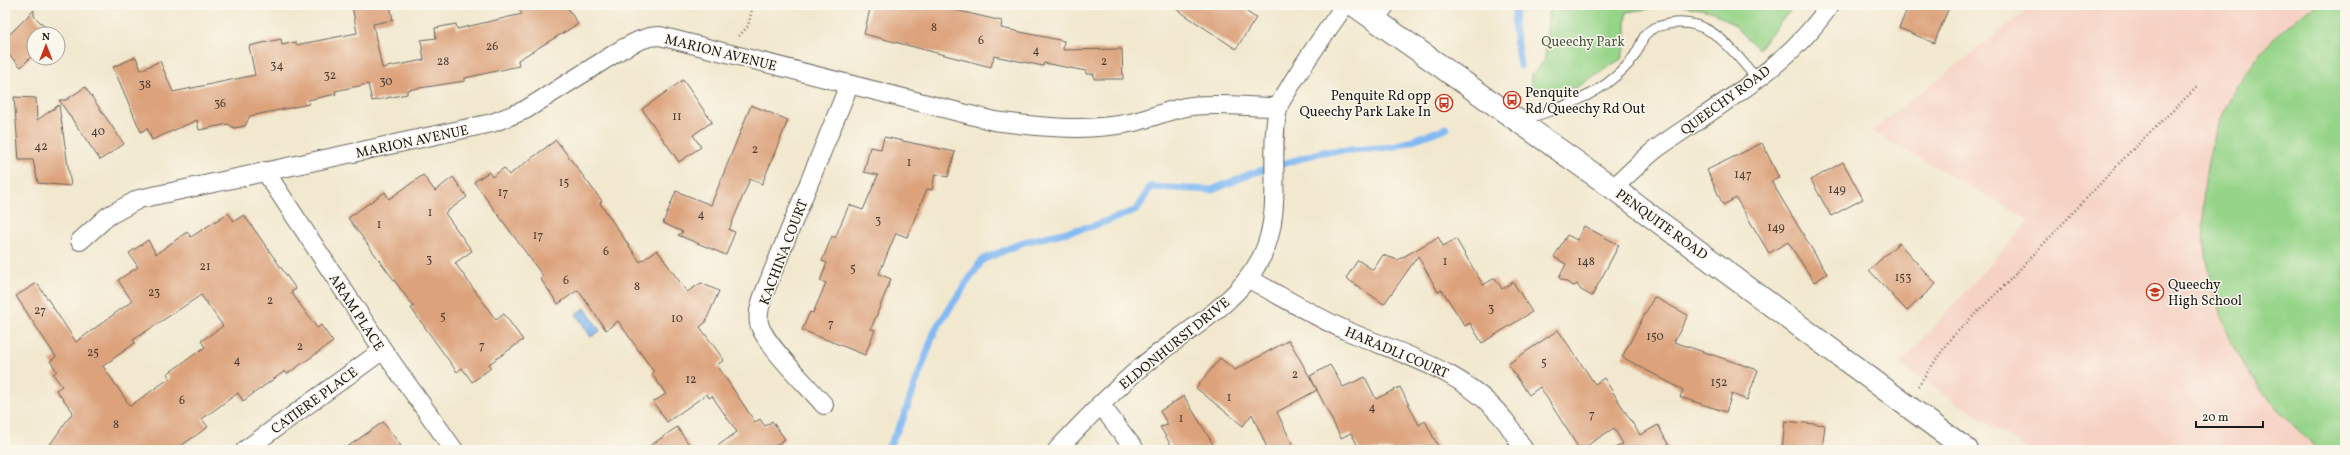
<svg xmlns="http://www.w3.org/2000/svg" width="2350" height="455" viewBox="0 0 2350 455" font-family="Vollkorn,serif">
<style>
.built{fill:#f6d2c5}
.green{fill:#96d489;stroke:#597852}
.water{fill:#84baf3;stroke:#506b88}
.lines{fill:none;stroke-linecap:round;stroke-linejoin:round}
.stream{stroke:#84baf3;stroke-width:7}
.building{fill:#dca27c;fill-rule:evenodd}
.lane-casing{stroke:#67635b;stroke-width:11}
.street-casing{stroke:#67635b;stroke-width:20}
.secondary-casing{stroke:#67635b;stroke-width:24}
.path{stroke:#67635b;stroke-width:2.5;stroke-dasharray:1 3;stroke-linecap:butt}
.lane{stroke:#fff;stroke-width:9}
.street{stroke:#fff;stroke-width:18}
.secondary{stroke:#fff;stroke-width:22}
.labels{text-anchor:middle;stroke-width:3;stroke-linejoin:round;paint-order:stroke}
.number-label{font-size:12px;fill:#4c3e34}
.park-label{font-size:14px;fill:#475c42;stroke:#fbf7ec}
.street-label{font-size:14px;fill:#1c1c1c;stroke:#fbf7ec}
.poi-label{font-size:14px;fill:#1c1c1c;stroke:#fbf7ec;text-anchor:start}
</style>
<rect width="100%" height="100%" fill="#fbf7ec"/>
<filter id="ink" filterUnits="userSpaceOnUse"><feTurbulence type="fractalNoise" baseFrequency=".025" numOctaves="2"/><feDisplacementMap in="SourceGraphic" scale="8" xChannelSelector="R" yChannelSelector="G"/><feConvolveMatrix kernelMatrix="1 2 1 2 8 2 1 2 1" color-interpolation-filters="sRGB"/></filter>
<filter id="wash" filterUnits="userSpaceOnUse"><feTurbulence type="fractalNoise" baseFrequency=".012" numOctaves="4" result="noise"/><feDisplacementMap in="SourceGraphic" scale="16" xChannelSelector="R" yChannelSelector="G"/><feGaussianBlur stdDeviation="0.9" result="paint"/><feColorMatrix in="noise" values="0 0 0 0 0 0 0 0 0 0 0 0 0 0 0 0 0 1.4 0 .05"/><feComposite in="paint" operator="in"/></filter>
<g filter="url(#wash)">
<rect width="100%" height="100%" fill="#f2e8cf"/>
<!-- built -->
<path class="built" d="M2034,5h311v445h-317l-128,-86 130,-144 -159,-89z"/>
<!-- green -->
<path class="green" d="M1549,5h124l-47,7v33l-5,14 -44,28 -34,8 -12,-9v-11l14,-15z
M1679,5h116l-37,44 -24,-24 -23,-14z
M2317,5h28v445l-27,-1c-33,-31 -69,-66 -87,-108 -41,-96 -41,-202 28,-285 17,-21 34,-38 58,-51z"/>
<!-- water -->
<path class="water" d="M585,308l15,23 -9,6 -15,-23z"/>
<g class="lines">
<!-- stream -->
<path class="stream" d="M1516,5l-2,19 6,42
M887,450l15,-29 33,-91 47,-70 42,-18 69,-16 44,-16 13,-23 62,3 41,-17 69,-21 71,-5 54,-19"/>
</g>
<g id="blocks">
<!-- building -->
<path class="building" d="M352,5h38l3,15 -20,4 9,44 42,-8 -3,-20 15,-2 -1,-10 21,-4 1,5 65,-15 -5,-9h49l12,19 -60,36 1,6 -54,12v3l-58,9v4l-35,7 -4,-17 -33,7 1,3 -28,6 1,4 -59,12 -5,10 -11,2 -6,-4 -29,6 -2,-10 -45,20 -5,-12 -6,4 -28,-65 23,-10 5,13 19,-9 13,31 82,-17 -6,-29 32,-7 1,6 14,-3v3l61,-12z
M871,5h85l-1,5 47,11 -1,7 63,13 -1,9 59,-1 1,30h-29v-5h-8v-3l-42,-8 -1,3 -49,-10 -3,11 -127,-33z
M1170,5h66l20,13 -20,31z
M1909,5h41l-16,38 -35,-15z
M34,10v6l18,18h-18v20l-13,13 -16,-16v-12z
M683,80l29,42 -19,13 8,12 -22,15 -37,-53z
M85,87l39,57 -24,16 -41,-60h7z
M14,97l22,1 1,22 22,-15 12,81 -33,-3 -5,-23h-14z
M751,105l37,15 -26,64 -12,-5 -21,51 6,2 -9,23 -48,-20 5,-3 -20,-9 13,-32 35,14z
M884,137l71,15 -7,25 -13,-3 -3,16 -5,-1 -20,48 -11,-4 -17,41 12,5 -20,50 4,1 -10,25 -63,-25 8,-18 3,1 13,-30 -6,-2 7,-18 -5,-2 10,-25 3,2 14,-33 14,5 15,-35 -14,-3 6,-25 11,2z
M556,140l46,61 -2,2 40,59 17,-12 30,42 14,-9 18,8 -14,32 -5,4 24,33 -7,5 38,57 5,-3 5,7 7,-5 13,18 -15,11h-58l25,-18 -25,-36 -3,2 -2,-4 -40,28 -14,-20 13,-8 -14,-20 2,-2 -36,-51 -12,9 -28,-40 -20,14 -18,-26 3,-2 -69,-94 15,-10 3,5 12,-9 5,7z
M1762,143l17,35 -8,3 56,93 -13,8 -26,-40 -19,11 -33,-55 -13,7 -16,-35z
M1843,162l20,37 -32,17 -20,-36z
M423,175l12,16 18,-14 14,20 -22,16 27,38 -17,12 41,57 8,-6 19,26 -34,24 2,4 -19,14 -10,-14 -5,4 -46,-64 3,-1 -66,-89 37,-26 4,7z
M228,213l6,8 10,-6 52,74 -5,3 26,36 4,-3 12,17 -46,32 -2,-3 -42,30 -5,-8 -36,26 6,8 -33,23h-129l27,-38 -17,-22 6,-4 -9,-12 4,-3 -7,-10 6,-4 -40,-61 21,-13 39,59 56,-41 -14,-21 20,-13 -9,-14 19,-13 8,14 31,-22 4,5zM201,295l22,31 -22,15 4,6 -38,27 3,4 -40,28 -27,-40 32,-23 -2,-3z
M1584,226l35,19 -27,51 -11,-6 -4,-6 -3,2 -15,-8 7,-14 -12,-7 13,-22 10,5z
M1438,237l5,9 13,-7 27,46 12,-7 7,11 11,-7 19,30 -50,31 -12,-20 -5,3 -23,-36 -4,2 -20,-36 -34,48 -38,-26 12,-18 15,10 10,-15 15,5z
M1899,243l37,41 -29,27 -38,-41z
M1654,297l34,18 -14,27 84,28 -11,30 -15,-6 -6,18 -46,-15 3,-7 -61,-33z
M1558,330l37,54 9,-6 36,57 18,-10 13,25h-60l12,-6 -9,-16 -34,22 -40,-63 -11,8 -21,-31z
M1289,340l28,50 -40,22 18,38h-27l-16,-36 -9,12 -47,-38 24,-30 15,12z
M1330,365l13,22 22,-10 11,22 24,-12 19,38 6,-4 15,29h-80l-9,-17 -10,5 -31,-62z
M1184,396l29,48 -10,6h-29l-14,-23 8,-2 -8,-14z
M1785,421l40,4 -3,25h-40z
M383,422l21,28h-61z
M677,427l16,23h-49z"/>
</g>
</g>
<g filter="url(#ink)">
<use href="#blocks" fill-opacity="0" stroke="#67635b" stroke-width="1"/>
<g class="lines">
<defs>
<path id="lane" d="M1378,23l13,-18
M1520,121c34,-11 69,-21 96,-45 7,-6 16,-15 20,-23 4,-6 6,-14 10,-19 6,-7 14,-8 22,-10 44,-8 64,27 90,56"/>
<path id="street" d="M265,171l118,179 71,100
M1613,188c14,-12 28,-27 43,-39 61,-44 130,-79 174,-144
M80,241l28,-25 31,-17 353,-76 33,-13 97,-61c13,-7 24,-13 38,-13l334,85c45,6 91,11 136,2 21,-4 41,-15 62,-17 28,-3 58,1 86,1
M1249,279c32,17 63,36 96,51 57,25 121,40 161,92 7,9 12,19 18,28
M1100,404l35,46
M824,405c-14,-17 -61,-62 -65,-82 -3,-14 7,-34 12,-47l78,-191
M245,450l138,-100
M1057,450c27,-29 54,-57 84,-83 43,-36 95,-60 121,-111 22,-46 6,-99 16,-147 1,-7 8,-15 11,-21 17,-29 37,-56 56,-83"/>
<path id="secondary" d="M1354,5l259,183 354,262"/>
</defs>
<!-- lane casing -->
<use href="#lane" class="lane-casing"/>
<!-- street casing -->
<use href="#street" class="street-casing"/>
<!-- secondary casing -->
<use href="#secondary" class="secondary-casing"/>
<!-- path -->
<path class="path" d="M739,36l9,-10 5,-21
M1918,386l33,-48 56,-55 119,-127 71,-69"/>
<!-- lane -->
<use href="#lane" class="lane"/>
<!-- street -->
<use href="#street" class="street"/>
<!-- secondary -->
<use href="#secondary" class="secondary"/>
</g>
</g>
<!-- icons -->
<defs>
<symbol id="bus-ring" viewBox="-11 -11 22 22"><circle r="9.5" fill="#fbf7ec" stroke="#c8321e" stroke-width="1.5"/><path d="M-5-6H5V4H4V6H2V4H-2V6H-4V4H-5ZM-3.5-4V0h7V-4ZM-3.5 1.2v1.5H-2V1.2ZM2 1.2v1.5H3.5V1.2Z" fill="#c8321e"/></symbol>
<symbol id="school-ring" viewBox="-11 -11 22 22"><circle r="9.5" fill="#fbf7ec" stroke="#c8321e" stroke-width="1.5"/><path d="M0-5L7-2L0 1L-7-2ZM-4 1L0 2.5L4 1V4Q0 6-4 4Z" fill="#c8321e"/></symbol>
</defs>
<g fill-rule="evenodd">
<use href="#bus-ring" x="1502" y="90" width="20" height="20"/>
<use href="#bus-ring" x="1434" y="93" width="20" height="20"/>
<use href="#school-ring" x="2145" y="282" width="20" height="20"/>
</g>
<g class="labels">
<!-- number labels -->
<g class="number-label">
<text x="934" y="31">8</text>
<text x="981" y="44">6</text>
<text x="492" y="50">26</text>
<text x="1036" y="54">4</text>
<text x="443" y="65">28</text>
<text x="1104" y="65">2</text>
<text x="277" y="69">34</text>
<text x="330" y="79">32</text>
<text x="386" y="85">30</text>
<text x="145" y="88">38</text>
<text x="220" y="107">36</text>
<text x="677" y="120">11</text>
<text x="98" y="135">40</text>
<text x="41" y="150">42</text>
<text x="755" y="153">2</text>
<text x="909" y="166">1</text>
<text x="1743" y="178">147</text>
<text x="564" y="186">15</text>
<text x="1837" y="193">149</text>
<text x="503" y="196">17</text>
<text x="430" y="216">1</text>
<text x="701" y="218">4</text>
<text x="878" y="224">3</text>
<text x="379" y="228">1</text>
<text x="1776" y="231">149</text>
<text x="538" y="239">17</text>
<text x="606" y="255">6</text>
<text x="429" y="263">3</text>
<text x="1445" y="265">1</text>
<text x="1586" y="265">148</text>
<text x="205" y="270">21</text>
<text x="853" y="272">5</text>
<text x="1903" y="281">153</text>
<text x="566" y="284">6</text>
<text x="637" y="290">8</text>
<text x="154" y="296">23</text>
<text x="270" y="304">2</text>
<text x="1491" y="312">3</text>
<text x="40" y="314">27</text>
<text x="443" y="320">5</text>
<text x="677" y="322">10</text>
<text x="831" y="327">7</text>
<text x="1655" y="340">150</text>
<text x="482" y="349">7</text>
<text x="300" y="350">2</text>
<text x="93" y="356">25</text>
<text x="237" y="364">4</text>
<text x="1544" y="366">5</text>
<text x="1295" y="378">2</text>
<text x="691" y="383">12</text>
<text x="1719" y="386">152</text>
<text x="1229" y="401">1</text>
<text x="182" y="404">6</text>
<text x="1372" y="411">4</text>
<text x="1592" y="418">7</text>
<text x="1181" y="422">1</text>
<text x="116" y="428">8</text>
</g>
<!-- park labels -->
<g class="park-label">
<text x="1583" y="46">Queechy Park</text>
</g>
<!-- street labels -->
<g class="street-label">
<text transform="translate(721 52) rotate(14)" y="5">MARION AVENUE</text>
<text transform="translate(1725 100) rotate(-36)" y="5">QUEECHY ROAD</text>
<text transform="translate(412 141) rotate(-12)" y="5">MARION AVENUE</text>
<text transform="translate(1662 224) rotate(36)" y="5">PENQUITE ROAD</text>
<text transform="translate(783 252) rotate(-69)" y="5">KACHINA COURT</text>
<text transform="translate(357 312) rotate(57)" y="5">ARAM PLACE</text>
<text transform="translate(1174 343) rotate(-39)" y="5">ELDONHURST DRIVE</text>
<text transform="translate(1397 352) rotate(23)" y="5">HARADLI COURT</text>
<text transform="translate(314 400) rotate(-36)" y="5">CATIERE PLACE</text>
</g>
<!-- poi labels -->
<g class="poi-label">
<text x="1525" y="97">Penquite<tspan x="1525" dy="16">Rd/Queechy Rd Out</tspan></text>
<text x="1431" y="100" text-anchor="end">Penquite Rd opp<tspan x="1431" dy="16">Queechy Park Lake In</tspan></text>
<text x="2168" y="289">Queechy<tspan x="2168" dy="16">High School</tspan></text>
</g>
</g>
<!-- margin -->
<rect width="2350" height="455" fill="none" stroke="#fbf7ec" stroke-width="20"/>
<!-- north arrow -->
<g transform="translate(46 46)"><circle r="19" fill="#fbf7ec" stroke="#a29f99"/>
<path d="M0-3L7 15L0 10L-7 15Z" fill="#c8321e"/>
<text y="-6" font-size="11" font-weight="bold" text-anchor="middle" fill="#1c1c1c">N</text>
</g>
<!-- scale -->
<path d="M2196 421v6h67v-6" fill="none" stroke="#1c1c1c" stroke-width="2"/>
<text x="2202" y="421" font-size="12" fill="#1c1c1c" stroke="#fbf7ec" stroke-width="3" paint-order="stroke">20 m</text>
</svg>
